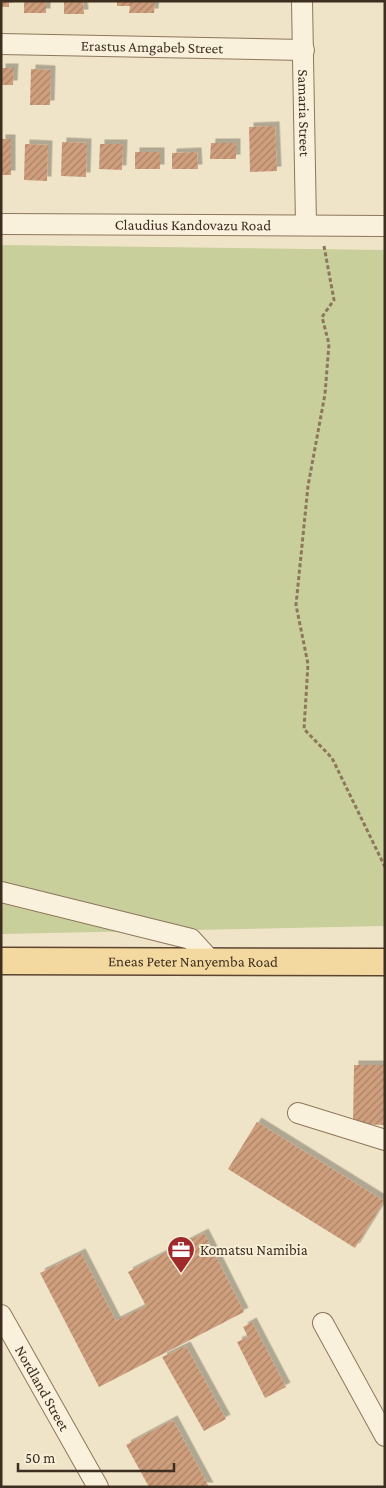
<svg xmlns="http://www.w3.org/2000/svg" width="386" height="1488" viewBox="0 0 386 1488" font-family="'Crimson Pro',serif">
<style>
.grass{fill:#c9cf9b}
.building{fill:url(#building-hatch);filter:url(#shadow)}
.lines{fill:none;stroke-linecap:round;stroke-linejoin:round}
.minor-casing{stroke:#8d765c;stroke-width:22}
.major-casing{stroke:#5b4430;stroke-width:29}
.path{stroke:#8d765c;stroke-width:3;stroke-dasharray:4 2.5;stroke-linecap:butt}
.minor{stroke:#faf1dc;stroke-width:20}
.major{stroke:#f3d9a0;stroke-width:26}
.labels{text-anchor:middle;stroke-width:4;stroke-linejoin:round;paint-order:stroke}
.street-label{font-size:15px;fill:#3d2e20;stroke:#f7eed8}
.poi-label{font-size:15px;fill:#3d2e20;stroke:#f7eed8;text-anchor:start}
</style>
<defs>
<pattern id="building-hatch" width="6" height="6" patternUnits="userSpaceOnUse" patternTransform="scale(1.25)"><rect width="6" height="6" fill="#cf9f7d"/><path d="M-1 1l2-2M0 6l6-6M5 7l2-2" fill="none" stroke="#a98266"/></pattern>
<filter id="shadow"><feDropShadow dx="4.5" dy="-4.5" stdDeviation="0" flood-color="#0004"/></filter>
</defs>
<rect width="100%" height="100%" fill="#f0e4c8"/>
<!-- grass -->
<path class="grass" d="M1,245l384,5v676l-384,8z"/>
<!-- building -->
<path class="building" d="M1,1h8v6h-8z
M24,1h22v12h-22z
M64,1h19l1,13h-20z
M117,1h38l-1,12h-25l1,-7h-13z
M1,68h13l-1,17h-12z
M31,69l20,1 -1,35h-20z
M275,126l2,45 -27,1 -1,-45z
M1,139h10v36h-10z
M62,142l25,1 -1,34 -25,-1z
M211,143h25v16h-26z
M25,144l23,1 -1,36 -23,-1z
M100,144h23l-1,26 -23,-1z
M135,152h25v17h-25z
M197,152l1,17h-26v-16z
M354,1065h31v60l-32,-1z
M257,1122l127,79 -29,47 -127,-79z
M204,1233l40,79 -145,75 -59,-114 41,-20 35,68 30,-15 -18,-34z
M252,1322l34,65 -21,11 -28,-56 11,-5 -5,-10z
M186,1346l40,73 -22,12 -42,-74z
M173,1420l36,67h-60l-23,-42z"/>
<g class="lines">
<defs>
<g id="minor">
<path id="s1" d="M302,1l4,224"/>
<path id="s2" d="M1,44l303,6"/>
<path id="s3" d="M1,224l384,2"/>
<path d="M1,892l190,47 21,23"/>
<path d="M298,1113l87,27"/>
<path id="s4" d="M1,1315l97,172"/>
<path d="M323,1323l62,113"/>
</g>
<g id="major">
<path id="s5" d="M1,961l384,1"/>
</g>
</defs>
<!-- minor casing -->
<use href="#minor" class="minor-casing"/>
<!-- major casing -->
<use href="#major" class="major-casing"/>
<!-- path -->
<path class="path" d="M324,246l10,54 -12,17 7,27 -4,50 -17,92 -12,119 12,59 -4,65 28,29 53,109"/>
<!-- minor -->
<use href="#minor" class="minor"/>
<!-- major -->
<use href="#major" class="major"/>
</g>
<!-- icons -->
<defs>
<symbol id="office-pin" viewBox="-11 -11 22 30"><path d="M0 17L-7.5 6A9.5 9.5 0 1 1 7.5 6Z" fill="#9e2a2b" stroke="#f7eed8"/><path d="M-6-3h4V-5.5h4V-3h4V5H-6ZM-1-4.5V-3h2v-1.5ZM-6 0V1H6V0Z" fill="#fff"/></symbol>
</defs>
<g fill-rule="evenodd">
<use href="#office-pin" x="165" y="1234" width="32" height="43"/>
</g>
<g class="labels">
<!-- street labels -->
<g class="street-label">
<text dy="5" stroke="none"><textPath href="#s2" startOffset="151">Erastus Amgabeb Street</textPath></text>
<text dy="5" stroke="none"><textPath href="#s1" startOffset="112">Samaria Street</textPath></text>
<text dy="5" stroke="none"><textPath href="#s3" startOffset="192">Claudius Kandovazu Road</textPath></text>
<text dy="5" stroke="none"><textPath href="#s5" startOffset="192">Eneas Peter Nanyemba Road</textPath></text>
<text dy="5" stroke="none"><textPath href="#s4" startOffset="84">Nordland Street</textPath></text>
</g>
<!-- poi labels -->
<g class="poi-label">
<text x="200" y="1255">Komatsu Namibia</text>
</g>
</g>
<!-- border -->
<rect width="386" height="1488" fill="none" stroke="#3d2e20" stroke-width="5"/>
<!-- scale -->
<path d="M18 1463v8h156v-8" fill="none" stroke="#3d2e20" stroke-width="2.5"/>
<text x="25" y="1463" font-size="15" fill="#3d2e20" stroke="#f7eed8" stroke-width="4" paint-order="stroke">50 m</text>
</svg>
